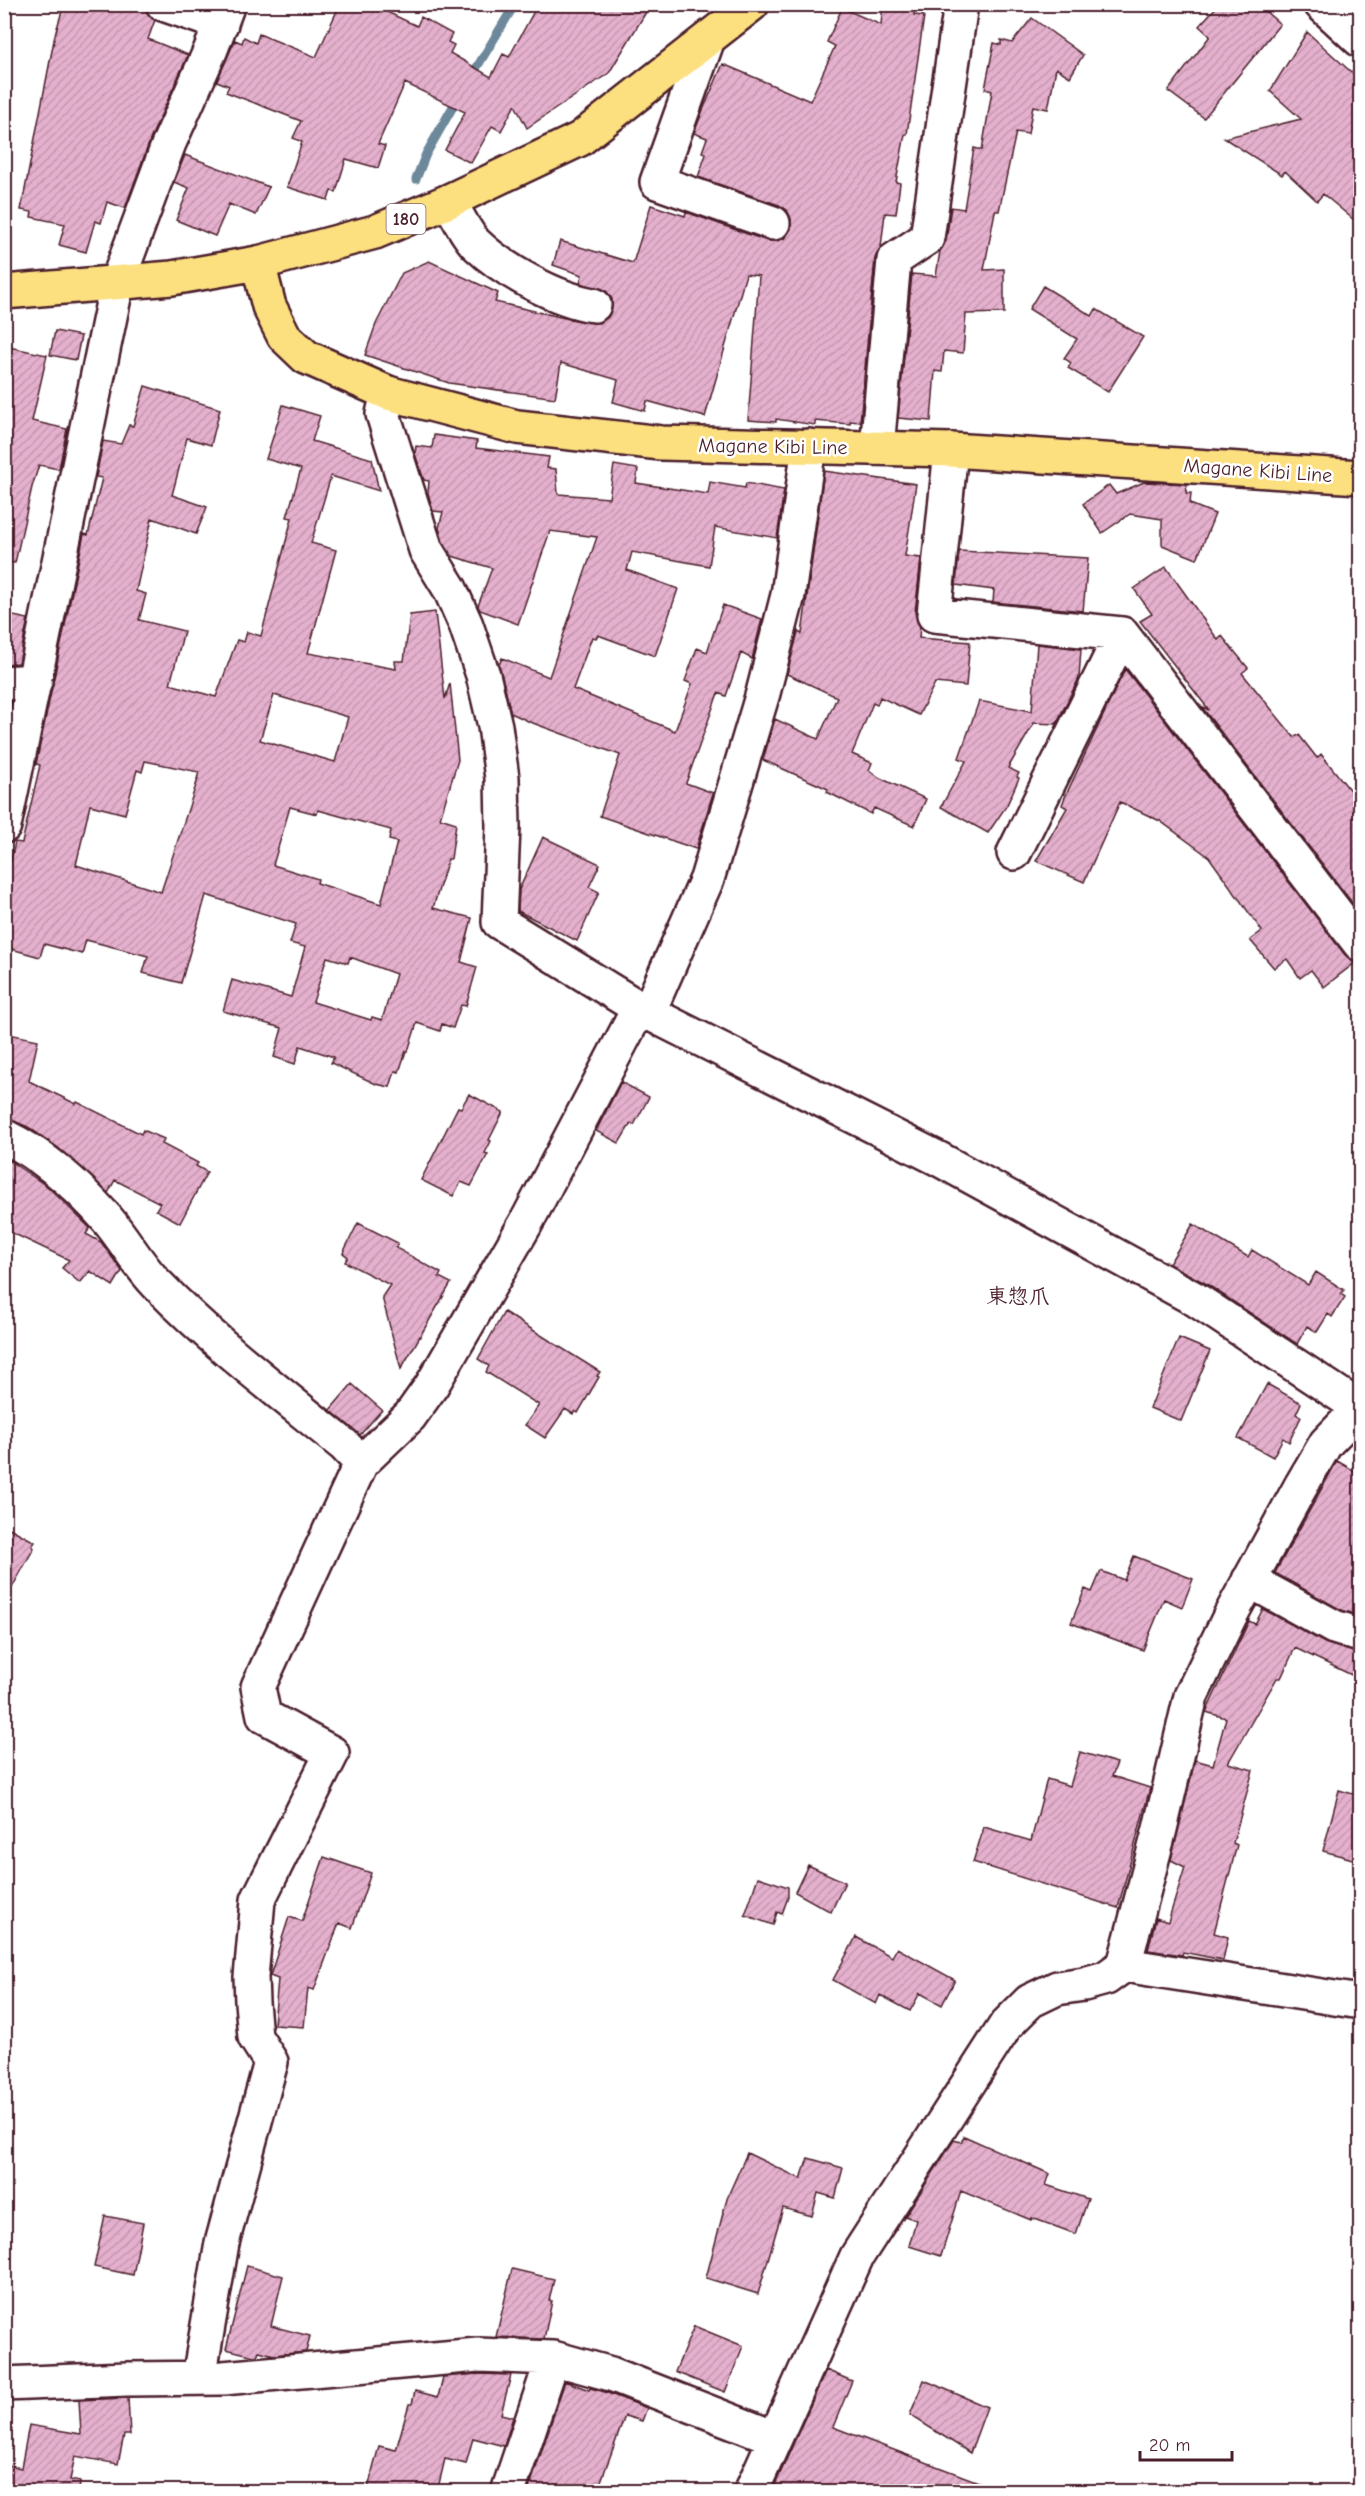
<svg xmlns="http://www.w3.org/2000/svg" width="1365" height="2496" viewBox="0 0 1365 2496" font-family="'Comic Neue','Klee One',sans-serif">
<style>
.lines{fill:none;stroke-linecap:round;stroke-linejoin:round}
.stream{stroke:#6d879b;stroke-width:9}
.building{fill:url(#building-hatch);stroke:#4a1f2b;stroke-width:1.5;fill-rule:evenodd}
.minor-casing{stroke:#4a1f2b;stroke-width:38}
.major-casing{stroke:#4a1f2b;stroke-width:38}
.highway-casing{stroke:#4a1f2b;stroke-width:38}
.minor{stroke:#fff;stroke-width:33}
.major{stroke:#fce080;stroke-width:33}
.highway{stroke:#fce080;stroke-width:33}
.labels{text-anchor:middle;stroke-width:5;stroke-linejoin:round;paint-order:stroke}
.shield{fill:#fff;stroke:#80626b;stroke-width:1.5}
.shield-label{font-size:18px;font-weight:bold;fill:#4a1f2b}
.street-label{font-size:20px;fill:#4a1f2b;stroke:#fff}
.neighbourhood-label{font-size:21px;font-weight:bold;fill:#4a1f2b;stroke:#fff}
</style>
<defs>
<pattern id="building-hatch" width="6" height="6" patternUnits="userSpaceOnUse" patternTransform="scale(1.5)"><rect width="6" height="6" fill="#e4b0cd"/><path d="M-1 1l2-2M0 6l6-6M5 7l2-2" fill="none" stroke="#c597b0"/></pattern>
</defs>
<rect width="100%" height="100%" fill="#fff"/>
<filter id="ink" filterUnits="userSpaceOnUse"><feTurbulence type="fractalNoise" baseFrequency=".0167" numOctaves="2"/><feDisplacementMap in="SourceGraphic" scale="12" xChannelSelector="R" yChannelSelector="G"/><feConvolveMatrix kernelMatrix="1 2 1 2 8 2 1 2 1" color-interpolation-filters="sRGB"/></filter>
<g filter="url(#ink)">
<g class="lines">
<!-- stream -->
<path class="stream" d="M471,77l44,-73
M416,179l10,-25 33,-58"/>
</g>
<!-- building -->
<path class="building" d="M64,4h66l16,6 9,10 -7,19 40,16 -36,80 -27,73 -18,-6 -6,21 -6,-2 -9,31 -27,-7 6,-21 -34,-7 1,-5 -11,-2 34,-175z
M340,4h30l47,22 4,-9 31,17 -4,8 6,3 -4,8 41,24 12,-23 6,3 29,-53h113l-42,69 -82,55 -12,-23 -14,26 -9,-5 -21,37 -26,-13 20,-38 -60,-29 -27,61 7,2 -7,22 -32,-9 -10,33 -5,-1 -3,9 -41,-13 15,-45 -9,-4 8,-17 -75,-29 3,-6 -12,-5 18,-41 7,3 2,-6 12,6 3,-9 57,23z
M883,4h33l-2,11 10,1 -17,118h-2l-9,48 4,1 -4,31 -11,-1 -4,34 -6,11 -15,164 -10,-1v3l-35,-3v4l-39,-6v3l-28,-2 11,-144 -13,-2 -41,143 -58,-16 -2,10 -32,-9 5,-22 -57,-17 -6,35 -106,-15 -84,-28 11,-31 26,-51 27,-12 69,32 -3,9 74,17 30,4 9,-6 4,-9v-9l-6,-8 -26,-8 2,-8 -29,-10 7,-24 73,22 18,-58 34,11 1,-4 81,29h9l9,-3 6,-9v-10l-4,-9 -8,-5 -81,-28 8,-23 -4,-2 5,-14 -13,-5 9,-23 20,-46 87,37 25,-55 -8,-4 15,-34 39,17z
M1219,4h38l23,20 -76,94 -36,-27 42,-55 -11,-10z
M1032,18l51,37 -13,22 -14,-9 -8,41 -15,-3 -5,28 -12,-2 -17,79h-4l-11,59 20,-1v44l-38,1 -3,39 -19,-2 -2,21 -7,-1 -4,50 -33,-3 14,-144 24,2 4,-25 6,-10 5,-34 13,2 10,-61 8,2 10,-59 -7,-2 9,-46 7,2v-5l11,3z
M1307,32l53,48v145l-37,-31 -6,7 -32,-30 -3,4 -58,-37 77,-19 -31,-28z
M185,155l84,32 -13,28 -27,-11 -14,32 -39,-16 13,-32 -15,-6z
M1043,286l49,30 4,-7 47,28 -35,55 -40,-24 3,-5 -7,-5 13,-19 -48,-30z
M55,331l26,5 -5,24 -26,-5z
M4,346l43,9 -15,66 35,8 -8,40 -20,-4 -7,22 -17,76 -11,-1z
M145,386l75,23 -9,36 -24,-7 -15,57 35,12 -11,27 -44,-16 -16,73 10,3 -7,26 45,11 -14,53 46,13 21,-57 7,2 3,-10 14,4 31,-118 -5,-1 14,-48 -35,-10 17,-54 37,11 -8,25 60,18 7,32 -48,-15 -20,67 25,7 -28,103 88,16 -1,-8h9l6,-46 25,-3 10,87 5,-16 8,77 -18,58 16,5 -5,36h-3l-15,49 39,10 -11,44 16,5 -11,39 -5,-1 -8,23 -11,-4 -2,7 -23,-8 -9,28h-2l-7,21 -4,-1 -5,16 -14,-3 -45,-21 3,-6 -34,-11 -5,18 -21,-7 8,-29 -59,-17 9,-31 59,17 14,-50 -15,-4 6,-19 -90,-29 -25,88 -38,-10 5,-17 -62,-16 -4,14 -38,-10 -4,13 -36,-10v-56l11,-49 7,1 18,-78 -4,-1 47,-225 1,-5 4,1 14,-57 -6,-1 7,-36 18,3 8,-19 4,1zM274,695l74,22 -13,45 -75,-22zM145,761l54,11 -2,7h1l-37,113 -85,-27 14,-60 35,9 12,-44 5,2zM290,807l27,7 1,-4 73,20 -2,10 8,2 -16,62 -64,-21 1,-4 -45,-14zM327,957l21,6 2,-6 46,17 -14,46 -10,-3 -1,3 -58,-18z
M434,435l43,6 -1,7 73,9 -2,11 9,1 2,25 51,4 5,-33 24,4 -2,14 72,11 2,-12 35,6 1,-5 38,7 -7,48 -62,-11 -6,39 -77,-14 -5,18 51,19 -23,67 -57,-21 -2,3 -4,-1 -19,52 102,42 17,-47 -7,-3 12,-33 10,4 16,-47 39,14 -10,40 -11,-6 -15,43 -8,-3 -32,90 27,10 -17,56 -96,-33 20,-61 -90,-33 -19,-9 -12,-48 3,-7 47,19 48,-140 -47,-6 -32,93 -38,-14 -2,-4 14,-38 -40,-12 -9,-14 -4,-14 4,-16 -10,-1 -5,-18 1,-12 -5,-1 -9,-26 1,-8 16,2z
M824,471l92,13 -11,72 16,2 -6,55 5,13 -1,12 51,4 -4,44 -31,-3 -16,32 -39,-18 -3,8 -4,-2 -21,51 20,9 -3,7 11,8 46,21 -12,27 -40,-18 -3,6 -44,-22 1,-3 -65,-29 12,-41 43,20 19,-42 -50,-23 11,-42 4,2z
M1144,482l43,2 -1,9h5l-1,11 25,10 -18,45 -35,-14v-26l-32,-5 -28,19 -19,-29 26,-19 7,9z
M959,551l129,7 -5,53 -90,-9 1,-12 -38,-5z
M1166,567l52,73 4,-4 26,32 -6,5 52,64 5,-2 18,23 4,-4 39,49v103l-3,3 -156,-203 8,4 -69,-89 12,-7 -18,-25z
M4,614l24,5 -9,44 -15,1z
M1037,644l44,5 -2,29 -23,46 -22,-1 -26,45 11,5 -2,4 2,1 -12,27 -19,28 -47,-26 25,-46 -7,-3 20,-57 53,10z
M1125,669l220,286 11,7 -32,25 -13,-17 -11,8 -13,-19 -13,9 -24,-28 12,-9 -53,-74 -49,-36 -40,-19 -36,80 -48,-21 31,-53 -5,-3 3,-8z
M543,837l57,27 -11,23 10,5 -22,49 -59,-30 1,-21z
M4,1033l34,7 -9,41 47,23 1,-2 64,32 2,-4 21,9 -2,5 36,19 -2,3 11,6 -27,51 -24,-13 4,-7 -45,-23 -7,13 -51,-46 -29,-20 -24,-10z
M621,1082l28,15 -15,28 -3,-2 -12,20 -23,-12z
M469,1094l34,18 -14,28 2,1 -6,12 3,1 -17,32 -10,-4 -8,14 -32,-16 37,-73 3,1z
M4,1157l44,30 42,41 -4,6 15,8 21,29 -9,15 -23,-15 -10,12 -18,-15 7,-8 -65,-31z
M358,1223l40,20 -2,5 45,25 -2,4 12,6 -50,86 -19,-72 8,-12 -45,-23 3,-5 -5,-4z
M1193,1224l55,33 4,-7 56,35 8,-13 28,18 -3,4 4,3 -13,20 -4,-3 -11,18 -10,-6 -10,18 -92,-61 -36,-19z
M504,1312l96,60 -3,4 2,1 -21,36 -3,-2 -2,3 -8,-5 -20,29 -20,-13 14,-20 -53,-33 3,-6 -11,-7z
M1179,1338l31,13 -29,70 -31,-13z
M352,1384l30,26 -22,25 -30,-25z
M1267,1384l34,19 -5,11 5,3 -12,25 -6,-4 -10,19 -35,-19z
M1337,1461l23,13v142l-19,-6 -66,-37z
M4,1525l31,17 -3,4 2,2 -30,54z
M1134,1556l59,23 -11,28 -18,-8 -21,51 -72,-27 14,-34 7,3 9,-21 23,9z
M1263,1609l62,34 35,10v26l-65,-31 -14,30h-4l-49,85 25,7 -20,73 4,2 -23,88 14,4 -5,23 -40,-8 -1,3 -34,-5 8,-32 12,4 17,-55 -14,-7 24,-100 18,5 13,-47 -20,-6 1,-2 42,-89 6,3z
M1080,1752l37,11 -5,13 38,12 -32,120 -145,-46 11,-35 47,14 16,-62 23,7z
M1339,1790l21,6v65l-37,-10z
M324,1857l47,16 -19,55 -13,-5 -25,67 -6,-2 -4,39 -30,-2 4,-46 -8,-3 19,-59 13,4z
M808,1865l37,17 -14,30 -36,-20z
M758,1877l30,10v10l-6,17 -5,-2 -4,13 -28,-10z
M856,1937l36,20 5,-9 58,32 -13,25 -22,-12 -10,18 -30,-16 -4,9 -43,-24z
M964,2136l86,38 -4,11 42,14 -12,35 -44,-16 -1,2 -70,-29 -20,65 -32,-10 7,-26 -11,-4 49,-76 7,2z
M747,2153l54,26 7,-21 35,10 -8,30 -17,-5 -6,23 -29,-8 -25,86 -52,-16 21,-80z
M105,2216l38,7 -10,52 -39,-8z
M247,2266l36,10 -12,50 39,10 -4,16 -32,3 -15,-4 -2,5h-3l-28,-7z
M512,2269l42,10 -5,22h3l-8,38 -48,-2z
M694,2326l49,20 -18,46 -50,-20z
M826,2370l26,11 -19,46 164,62v3h-225z
M478,2374l33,1 -10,39 12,3 -9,29 -31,-8 -7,26 -21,-5 -8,33h-70l12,-46 17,4 13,-46h3l3,-13 23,6 5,-20z
M924,2380l63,27 -17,46 -60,-38z
M565,2381l24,9 1,-2 15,4 42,16 -5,13 -17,-5 -28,76h-69z
M128,2398l2,37h-6l-6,29 -43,-8 -5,24 10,2 -1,10h-75v-28l17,4 8,-43 52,9 -2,-34z"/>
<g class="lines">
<defs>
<path id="minor" d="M163,4l58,20
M1321,4l39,36
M708,39l-51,143 116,41
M449,201c8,13 16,32 27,43 27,26 81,56 118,61
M388,393l-5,21 43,136 24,39 16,36 17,50 12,51 7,52 1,49 -4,95 140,86 300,151 256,140 165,109
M877,448l17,-188 33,-22 34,-234
M951,450l-17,165 188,19 238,310
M4,683l31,-2
M4,826l113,-543 52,-140 42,-94 17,-45
M1014,853l108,-219
M648,1013l59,-134 56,-186 25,-98 21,-149
M4,1136c41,20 73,49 103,83 18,21 31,46 50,65 57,59 123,109 187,161l17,18 49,-47 22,-31 94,-162 113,-215
M1249,1580l85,47 26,8
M1124,1965l236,37
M553,2358l58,16 164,64
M199,2378l23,-135 49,-181 -16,-25 -3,-35 -1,-25 7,-77 74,-147 -68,-37 -6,-29 103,-224
M4,2384l123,-5 96,-1 255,-23 75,3 -45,134
M751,2492l106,-236 149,-231 24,-24 27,-13 27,-4 22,-6 18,-13 36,-136 31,-133 39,-80 72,-132 24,-41 34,-35"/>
<path id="major" d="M258,263l11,43 15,30 22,21 82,36 129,34 144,16 290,7 409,27"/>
<path id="highway" d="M4,292l168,-14 86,-15 117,-31 74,-31 131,-62 172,-135"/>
</defs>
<!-- minor casing -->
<use href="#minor" class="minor-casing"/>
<!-- major casing -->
<use href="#major" class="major-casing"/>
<!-- highway casing -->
<use href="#highway" class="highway-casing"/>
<!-- minor -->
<use href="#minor" class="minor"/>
<!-- major -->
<use href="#major" class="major"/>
<!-- highway -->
<use href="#highway" class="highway"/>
</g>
</g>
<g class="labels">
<!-- shield labels -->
<rect class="shield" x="386.5" y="204" width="39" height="30" rx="4.5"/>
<g class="shield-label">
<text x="406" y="225">180</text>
</g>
<!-- street labels -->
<g class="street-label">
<text transform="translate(773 446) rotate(1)" y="7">Magane Kibi Line</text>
<text transform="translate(1258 470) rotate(4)" y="7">Magane Kibi Line</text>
</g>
<!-- neighbourhood labels -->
<g class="neighbourhood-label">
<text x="1018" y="1303">東惣爪</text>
</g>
</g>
<!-- margin -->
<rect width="1365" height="2496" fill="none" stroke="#fff" stroke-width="24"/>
<rect x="12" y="12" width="1341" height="2472" fill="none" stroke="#4a1f2b" stroke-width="2" filter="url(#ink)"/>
<!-- scale -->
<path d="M1140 2451v9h92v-9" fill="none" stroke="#4a1f2b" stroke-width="3"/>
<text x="1149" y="2451" font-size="18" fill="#4a1f2b" stroke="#ffffff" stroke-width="4.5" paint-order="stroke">20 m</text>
</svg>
